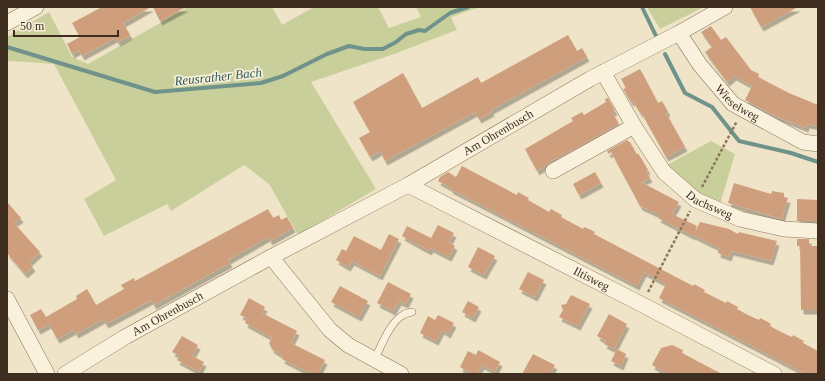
<svg xmlns="http://www.w3.org/2000/svg" width="825" height="381" viewBox="0 0 825 381" font-family="'Times New Roman',serif">
<style>
.green{fill:#c9cf9b}
.lines{fill:none;stroke-linecap:round;stroke-linejoin:round}
.stream{stroke:#6f938a;stroke-width:4}
.building{fill:#cf9f7d;filter:url(#shadow)}
.service-casing{stroke:#8d765c;stroke-width:8}
.minor-casing{stroke:#8d765c;stroke-width:16}
.path{stroke:#8d765c;stroke-width:2.5;stroke-dasharray:3 2;stroke-linecap:butt}
.service{stroke:#faf1dc;stroke-width:7}
.minor{stroke:#faf1dc;stroke-width:15}
.labels{text-anchor:middle;stroke-width:3.5;stroke-linejoin:round;paint-order:stroke}
.street-label{font-size:12px;fill:#3d2e20;stroke:#f7eed8}
.water-label{font-size:13px;font-style:italic;fill:#2f5d5a;stroke:#f7eed8}
</style>
<defs>
<filter id="shadow"><feDropShadow dx="2.5" dy="4.5" stdDeviation="0" flood-color="#0004"/></filter>
</defs>
<rect width="100%" height="100%" fill="#f0e4c8"/>
<!-- green -->
<path class="green" d="M188,7h84l10,18 32,-18h64l11,21 32,-11 -5,-10h64l-29,10 6,13 -63,24 -83,28 65,107 -78,46 -29,-51 -25,-19 -73,46 -4,-7 -63,32 -20,-37 32,-19 -62,-116 -44,-3 -3,1v-25l42,-25 23,45 16,7z
M647,7h57l-44,22z
M711,141l24,13 -15,50 -30,-17 -23,-22z"/>
<g class="lines">
<!-- stream -->
<path class="stream" d="M642,7l14,29
M7,47l148,45 106,-9 22,-7 44,-22 22,-8 15,3h19l13,-7 10,-8 13,-4 6,1 25,-18 18,-6
M665,54l20,39 27,14 27,34 52,12 27,9"/>
</g>
<!-- building -->
<path class="building" d="M102,7h49l-28,16 7,12 -12,7 -3,-4 -33,18 -3,-6 -7,4 -5,-10 13,-7 -8,-14z
M153,7h33l-26,14z
M750,7h48l-37,20z
M711,26l10,14 5,-3 25,33 8,4 -1,3 31,16 29,12v21l-11,-2 -1,4 -31,-12 -30,-16 7,-14 -18,-10 -7,6 -22,-30 7,-5 -11,-15z
M568,35l9,16 5,-3 5,9 -96,53 1,2 -13,7 -4,-7 -90,49 -5,-10 -10,6 -11,-19 11,-6 -17,-30 50,-29 19,35 56,-31 3,6z
M640,69l18,34 4,-2 6,11 -2,1 19,34 -19,10 -25,-45 -1,1 -7,-12 -2,1 -8,-13 3,-1 -5,-9z
M608,98l7,13 -3,1 7,12 -59,33 -10,4 1,1 -5,3 -9,6 -12,-22 48,-28 -2,-3 11,-6 2,3 22,-13 -1,-3z
M627,140l2,2h1l7,13 1,-2 10,17 -2,1 4,7 -9,4 38,20 -7,12 25,12 -3,8 6,-12 29,7 9,5 1,-2 38,9 -6,20 -40,-10 -2,6 -11,-4 1,-5 -26,-13v1l-35,-18 2,-3 -20,-9 -29,-54 -2,2 -2,-3z
M462,166l55,29 1,-3 11,6 -1,2 21,12 2,-3 11,6 -1,2 22,12 1,-2 5,2 6,3 -1,2 99,52 1,-2 11,6 -1,2 22,11 1,-2 11,6 -1,2 11,6 11,5 1,-2 6,3 5,3 -1,2 11,6 11,5 1,-2 11,6 -1,2 15,8v23h-12l-147,-76 7,-14 -22,-12 -7,14 -187,-97 1,-1 -13,-7 2,-4 8,-5 8,5z
M595,172l6,11 -22,12 -6,-11z
M734,183l37,11 1,-3 12,2v5h4l-6,21 -54,-16z
M797,199l21,1v21h-21z
M7,202l14,16 -7,5 26,29 -11,10 4,5 -8,7 -18,-21z
M268,209l5,9 6,-3 2,5 6,-3 6,11 -23,13 -2,-4 -40,23 2,3 -76,42 -3,-5 -45,24 -3,-5 -27,15 -2,-4 -17,9 -8,-15 -11,6 -8,-15 11,-6 5,8 31,-18 -1,-3 11,-7 9,16 28,-16 -3,-4 13,-7 1,3z
M438,225l16,8 -5,9 6,4 -6,11 -18,-9 -2,3 -27,-15 5,-10 24,12z
M389,234l10,5 -19,37 -28,-15 -4,6 -12,-7 6,-11 4,2 8,-15 27,14z
M797,239h12v7h-3h12v64h-17l-1,-64h-3z
M478,247l17,9 -11,19 -16,-8z
M528,272l16,8 -9,17 -16,-8z
M388,282l23,12 -5,10 -7,-3 -6,10 -16,-8z
M340,286l28,15 -9,16 -28,-15z
M571,295l19,9 -12,22 -19,-9 4,-7 -2,-5 5,-1z
M249,298l16,9 -3,6 35,18 -6,12 34,17 -7,14h-7l-29,-15 1,-3 -11,-7 -3,-6 3,-5 -27,-15 2,-5 -7,-3z
M468,301l11,6 -6,11 -11,-6z
M609,314l18,10 -13,25 -10,-5 2,-3 -9,-5z
M438,315l16,8 -6,11 -6,-4 -6,11 -16,-8 8,-17 7,4z
M182,336l16,9 -6,11 12,6 -5,10 -22,-12 3,-4 -8,-4z
M672,345l11,5 -1,3 40,21h-55l-15,-9 9,-17z
M617,349l9,5 -5,12 -10,-5z
M478,350l22,12 -5,10 -13,-7 -5,9h-5l-12,-7 8,-16 8,4z
M533,354l22,11 -5,9h-28z"/>
<g class="lines">
<defs>
<path id="service" d="M374,360c7,-13 16,-38 29,-45 2,-2 6,-2 9,-3"/>
<g id="minor">
<path d="M7,23l29,-16"/>
<path id="s1" d="M679,33l21,32 33,39 70,38 15,2"/>
<path id="s2" d="M603,72l31,54 30,46 32,28 44,19 44,10 34,2"/>
<path d="M553,171l81,-45"/>
<path id="s3" d="M408,185l233,119 133,70"/>
<path d="M271,257l59,73 18,15 53,29"/>
<path d="M7,299l40,75"/>
<path id="s4" d="M65,374l60,-37 146,-80 137,-72 182,-106 89,-46 46,-26"/>
</g>
</defs>
<!-- service casing -->
<use href="#service" class="service-casing"/>
<!-- minor casing -->
<use href="#minor" class="minor-casing"/>
<!-- path -->
<path class="path" d="M702,187l35,-66
M648,292l42,-81"/>
<!-- service -->
<use href="#service" class="service"/>
<!-- minor -->
<use href="#minor" class="minor"/>
</g>
<g class="labels">
<!-- street labels -->
<g class="street-label">
<text dy="4" stroke="none"><textPath href="#s1" startOffset="92">Wieselweg</textPath></text>
<text dy="4" stroke="none"><textPath href="#s4" startOffset="496">Am Ohrenbusch</textPath></text>
<text dy="4" stroke="none"><textPath href="#s2" startOffset="174">Dachsweg</textPath></text>
<text dy="4" stroke="none"><textPath href="#s3" startOffset="206">Iltisweg</textPath></text>
<text dy="4" stroke="none"><textPath href="#s4" startOffset="119">Am Ohrenbusch</textPath></text>
</g>
<!-- water labels -->
<g class="water-label">
<text transform="translate(218 76) rotate(-6)" y="5">Reusrather Bach</text>
</g>
</g>
<!-- border -->
<rect width="825" height="381" fill="none" stroke="#3d2e20" stroke-width="16"/>
<!-- scale -->
<path d="M14 30v6h104v-6" fill="none" stroke="#3d2e20" stroke-width="2"/>
<text x="20" y="30" font-size="12" fill="#3d2e20" stroke="#f7eed8" stroke-width="3" paint-order="stroke">50 m</text>
</svg>
